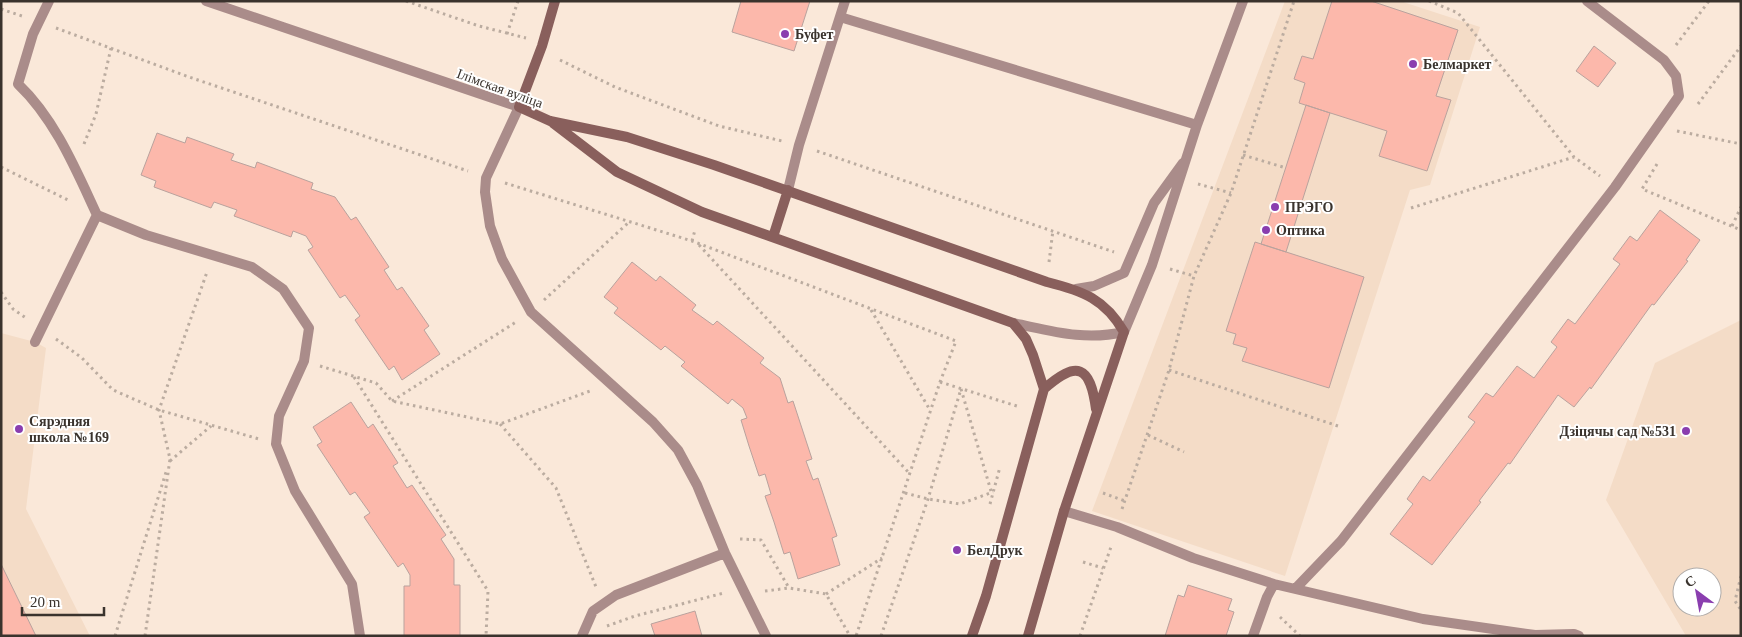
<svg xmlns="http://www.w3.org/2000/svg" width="1742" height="637" viewBox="0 0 1742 637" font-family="Georgia,serif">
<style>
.built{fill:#f4dcc7;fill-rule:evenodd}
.building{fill:#fcb8ab;stroke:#b9a29d}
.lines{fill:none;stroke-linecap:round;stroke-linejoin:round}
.path{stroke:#bbaca0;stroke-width:3;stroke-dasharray:2.5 4;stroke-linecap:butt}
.service{stroke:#aa8c8a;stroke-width:10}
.tertiary{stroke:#aa8c8a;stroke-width:10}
.secondary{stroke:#895f5c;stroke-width:10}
.poi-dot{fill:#8a3eaf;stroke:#fff;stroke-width:2}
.labels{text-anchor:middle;stroke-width:4;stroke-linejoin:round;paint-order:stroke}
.poi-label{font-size:14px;font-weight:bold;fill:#3a332d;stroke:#fff;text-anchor:start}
.street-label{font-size:14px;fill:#3a332d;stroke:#fff}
</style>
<rect width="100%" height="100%" fill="#fae8d9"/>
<!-- built -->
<path class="built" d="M1285,1h115l80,26 -50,158 -20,5 -125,386 -193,-65z
M1741,320v316h-55l-80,-136 49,-137zM1682,577h30v30h-30z
M1,333l34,9 11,6 -20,161 64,127h-89z"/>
<!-- building -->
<path class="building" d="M741,1h69l-16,50 -62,-19z
M1332,1h39l87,29 -22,66 15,4 -24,71 -48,-15 8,-25 -88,-28 6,-20 -11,-4 8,-23 11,3z
M1594,46l22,17 -18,24 -22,-16z
M1306,105l24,8 -44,139 -25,-8z
M157,133l28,10 2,-6 47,17 -3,6 24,8 2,-6 56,21 -2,6 24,8 16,23 5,-3 33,50 -5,3 13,20 5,-3 27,39 -5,4 16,24 -38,26 -8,-14 -5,4 -34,-50 5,-4 -15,-21 -5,3 -32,-48 5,-3 -7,-11 -13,-5 -2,6 -57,-21 3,-6 -23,-8 -3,6 -57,-21 2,-6 -15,-6z
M1660,210l40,30 -14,20 2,1 -34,44 -2,-1 -61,85 -1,-2 -16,20 -16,-12 -48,69 -2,-1 -29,38 2,1 -49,63 -42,-31 23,-30 -6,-5 16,-23 7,5 45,-59 -7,-5 18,-24 7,4 24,-31 17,12 23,-31 -6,-5 17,-23 7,5 45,-60 -7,-5 17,-23 7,5z
M1255,242l109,35 -35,111 -87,-27 5,-13 -14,-4 3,-10 -10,-3z
M632,262l24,19 4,-5 36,29 -4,5 21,15 4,-4 47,37 -4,5 20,15 8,25 5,-2 19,58 -6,2 7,19 5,-2 19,58 -5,2 8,27 -42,14 -8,-27 -6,2 -10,-32 -9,-26 6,-2 -6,-20 -6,2 -10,-30 -8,-26 6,-2 -4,-10 -11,-9 -4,5 -47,-38 4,-4 -20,-16 -4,4 -47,-37 4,-5 -14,-11z
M351,402l17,26 5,-4 25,39 -5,3 14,22 5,-3 34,50 -5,4 13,20v26h6v51h-56v-50h6v-11l-7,-12 -5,4 -34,-50 6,-4 -15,-21 -5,3 -33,-50 5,-3 -9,-15z
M1,564l35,72h-35z
M1188,585l44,14 -4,11 6,2 -8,24h-61l13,-41 6,2z
M695,611l7,25h-47l-4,-12z"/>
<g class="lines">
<!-- path -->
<path class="path" d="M406,1l73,25 47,12
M1429,1l29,12 116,144 26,19
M1,9l21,7
M56,28l133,49 279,94
M507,34l11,-33
M1676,45l33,-44
M560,60l55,27 104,39 63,15
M1698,104l43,-58
M1677,131l64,13
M84,144l12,-30 15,-66
M817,151l297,101
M1243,155l43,13
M1657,164l-15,25 99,41
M1,167l69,34
M505,183l187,58 264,100 -16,41 -84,254
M1198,184l33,9
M1411,208l163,-51
M1732,226l9,-19
M692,241l3,-11
M699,245l211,229
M1049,262l4,-32
M1170,269l24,7
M1,292l12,17 13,9
M544,300l84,-77
M871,310l59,100
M56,339l26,19 31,32 46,20 100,29
M320,366l56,17 16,18 108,23 90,-33
M1169,370l172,57
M354,377l134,214 -2,45
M940,382l80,25
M961,389l30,102
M392,401l124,-79
M500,424l56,64 40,99
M1148,435l36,17
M170,461l41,-35
M905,493l23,6 32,5 33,-12
M1103,493l22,8
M990,504l10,-37
M1122,509l47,-139 25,-94 37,-83 63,-192
M740,539l21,1 28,48
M1083,562l20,6
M1741,576l-6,25 6,9
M765,591l24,-3 37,6 24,42
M826,594l56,-36
M1280,617l20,19
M607,626l28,-10 89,-23
M115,636l52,-167
M145,636l25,-177 -11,-49 48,-138
M881,636l47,-137 33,-110
M1080,636l32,-92"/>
<!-- service -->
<path class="service" d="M49,1l-16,33 -15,50c37,35 58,86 79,131l49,20 106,32 31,22 26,39 -5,33 -25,55 -3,28 19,47 57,93 8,52
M840,17l357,108
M519,107l-33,71 -1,14 5,34 12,33 29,53 122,110 25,28 19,35 28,68 41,83
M788,190l11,-45 46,-144
M1076,289l18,-3 30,-13 30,-70 29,-40
M1013,323c39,8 71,18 111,9l28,-67 45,-140 46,-124
M35,342l62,-127
M1064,511l53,16 76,31 81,26 149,35 112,16 39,-1 5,2
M1296,588l45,-47 274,-354 64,-91 -3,-20 -12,-16 -77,-59
M582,636l11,-25 23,-16 109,-42
M1253,636l14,-39 7,-13"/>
<!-- tertiary -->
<path class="tertiary" d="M206,1l313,106"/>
<!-- secondary -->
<path class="secondary" d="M555,1l-13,45 -23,61 31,14 77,16 87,28 333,117c36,9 58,17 77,50l-60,179 -36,125
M553,123l64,49 85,40 311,111 13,16 7,16 11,34 -58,207 -14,40
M773,237l15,-47
M1044,389c33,-29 46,-24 52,20"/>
</g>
<!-- markers -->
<g class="poi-dot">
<circle cx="785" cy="34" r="5"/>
<circle cx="1413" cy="64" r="5"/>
<circle cx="1275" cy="207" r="5"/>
<circle cx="1266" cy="230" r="5"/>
<circle cx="19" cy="429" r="5"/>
<circle cx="1686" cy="431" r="5"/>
<circle cx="957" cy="550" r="5"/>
</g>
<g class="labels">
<!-- poi labels -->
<g class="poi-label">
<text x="795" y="39">Буфет</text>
<text x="1423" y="69">Белмаркет</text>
<text x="1285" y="212">ПРЭГО</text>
<text x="1276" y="235">Оптика</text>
<text x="29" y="426">Сярэдняя<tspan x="29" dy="16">школа №169</tspan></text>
<text x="1676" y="436" text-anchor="end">Дзіцячы сад №531</text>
<text x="967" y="555">БелДрук</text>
</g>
<!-- street labels -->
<g class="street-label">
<text transform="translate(500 88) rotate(20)" y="5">Ілімская вуліца</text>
</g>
</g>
<!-- border -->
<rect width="1742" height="637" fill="none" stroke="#3a332d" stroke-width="5"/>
<!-- north arrow -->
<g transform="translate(1697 592) rotate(328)"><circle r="24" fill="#ffffff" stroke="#b0adab"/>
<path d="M0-4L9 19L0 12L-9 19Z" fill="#8a3eaf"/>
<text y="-8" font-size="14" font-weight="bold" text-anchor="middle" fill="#3a332d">С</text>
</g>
<!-- scale -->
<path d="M22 607v8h82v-8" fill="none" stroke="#3a332d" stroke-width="2.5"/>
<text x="30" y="607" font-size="15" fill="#3a332d" stroke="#ffffff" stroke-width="4" paint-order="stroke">20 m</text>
</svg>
